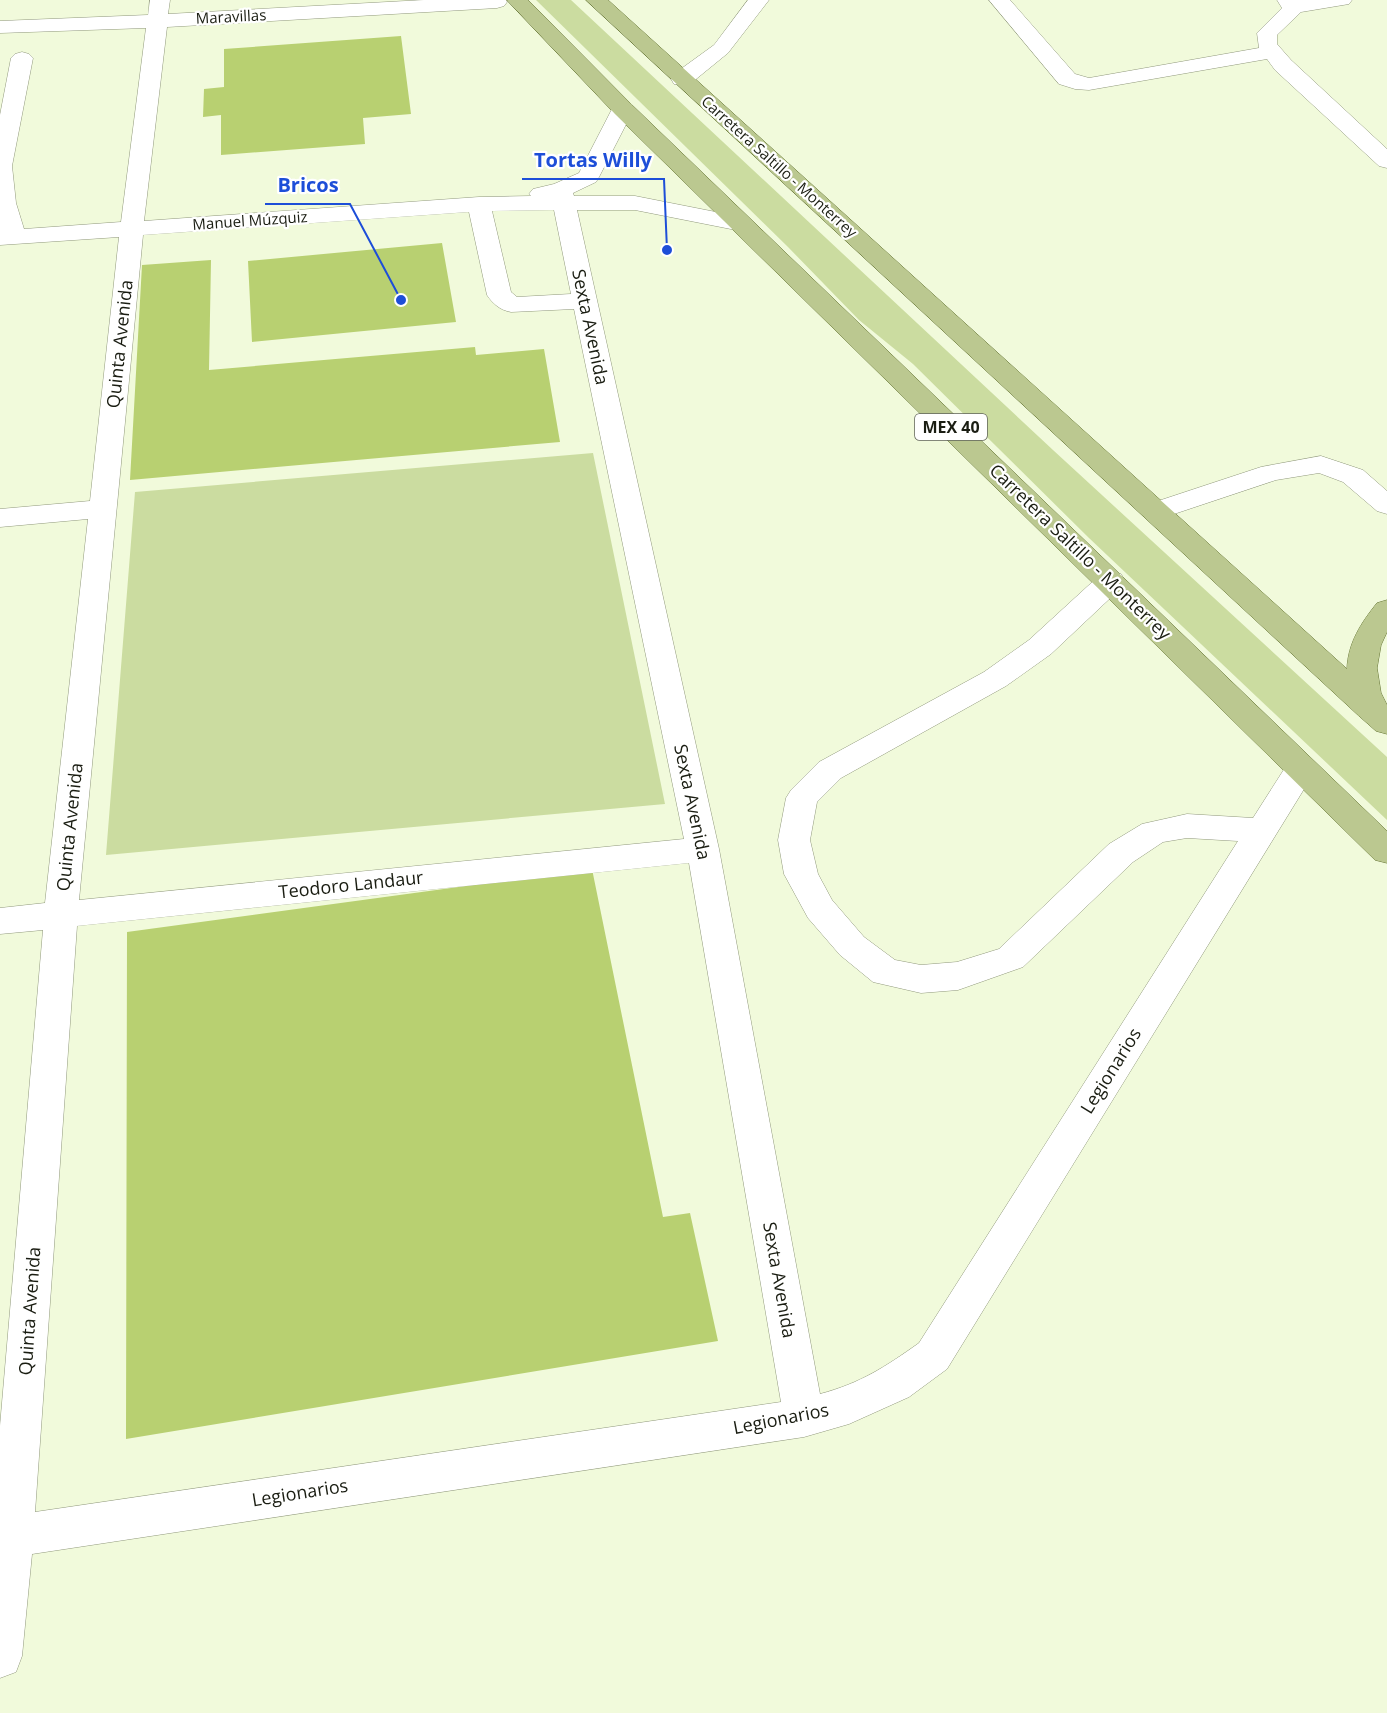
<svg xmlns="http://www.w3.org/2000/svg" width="1387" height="1713" viewBox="0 0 1387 1713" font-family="'Open Sans',sans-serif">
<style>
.green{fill:#cbdca0}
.building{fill:#b8d071}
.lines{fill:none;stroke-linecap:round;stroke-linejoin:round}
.minor-casing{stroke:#91997d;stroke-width:1}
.major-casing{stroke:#657434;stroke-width:1}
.minor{fill:#fff;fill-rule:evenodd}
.major{fill:#bbc890;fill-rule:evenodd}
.labels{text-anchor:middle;stroke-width:4.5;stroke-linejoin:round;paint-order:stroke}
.far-street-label{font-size:15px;fill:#1a1d12;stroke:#fff}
.shield{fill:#fff;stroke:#5f6159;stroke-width:1.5}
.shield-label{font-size:16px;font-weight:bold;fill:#1a1d12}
.street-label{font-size:18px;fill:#1a1d12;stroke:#fff}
.leader{fill:none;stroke:#1d4ed8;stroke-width:2}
.callout-dot{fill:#1d4ed8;stroke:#fff;stroke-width:2}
.callout-label{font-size:20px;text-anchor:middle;font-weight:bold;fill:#1d4ed8;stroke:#fff;stroke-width:4.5;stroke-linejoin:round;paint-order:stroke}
</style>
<rect width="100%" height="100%" fill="#f1fadb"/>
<!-- green -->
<path class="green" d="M536,0h35l482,450 334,307v63l-298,-282 -176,-174 -54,-44 -71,-73z
M593,453l72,351 -559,51 29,-363z"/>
<!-- building -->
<path class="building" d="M401,36l10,78 -48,4 2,26 -144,11v-40l-18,2 1,-28 20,-2v-38z
M442,243l14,79 -204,20 -4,-81z
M211,260l-2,110 266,-23 1,8 68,-6 16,93 -430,38 12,-215z
M592,869l71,348 27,-4 28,128 -592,98 1,-507z"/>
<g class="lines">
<defs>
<path id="minor" d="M150,0h20l-2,14 256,-14h82l1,2 -3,4 -7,2 -330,19 -23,194 335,-24 52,-1 -2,-2 4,-5 21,-5 25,-11 33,-64 3,-5 8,-2 8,2 3,5 -35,68 -3,5 -23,11 1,3h61l106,21 8,2 4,5 -4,5 -8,2 -106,-21h-58l142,639 101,545c41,-11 65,-27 99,-51l319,-502 -51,-3 -24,4 -30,20 -110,105 -65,23 -37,3 -48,-11 -33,-27 -32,-37 -24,-44 -6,-34 8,-42 5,-8 28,-28 165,-90 45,-32 72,-66 10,-2 10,2 4,7 -4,7 -70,66 -45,32 -165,92 -24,24 -7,38 8,34 14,26 32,37 31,23 26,5 36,-3 42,-13 110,-105 33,-20 45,-10 66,4 37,-58 11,-3 11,3 5,8 -370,601 -38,28 -60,27 -45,13 -772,117 -10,102 -6,16 -16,6v-252l43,-496 -43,4v-26l45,-5 43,-384 -88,8v-18l90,-8 29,-264 -119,8v-130l11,-57 4,-4 7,-2 7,2 4,4 -21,108 4,37 8,26 97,-7 25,-194 -146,5v-12l148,-6zM554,210l17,84 -54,3 -6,-5 -19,-81zM469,212l18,83c6,9 13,15 24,17l63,-3 110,530 -605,61 64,-665zM689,863l92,539 -746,110 42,-586z
M748,0h21l-41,53 -38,31 -8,1 -8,-1 -3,-5 3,-5 40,-29z
M989,0h21l65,74 14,4 170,-30 -2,-15 25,-25 -5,-8h75l-3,4 -48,8 -24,23v9l14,16 96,89v19l-8,-2 -104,-96 -8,-11 -178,31 -14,-1 -16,-5z
M1321,456l42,14 24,21v23l-10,-3 -34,-29 -24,-9 -43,7 -120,40 -10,-3 -4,-6 4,-6 115,-38z"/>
<path id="major" d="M507,0h21l103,104 756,727v32l-12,-3 -760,-746z
M586,0h22l739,669c1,-26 14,-46 30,-66l10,-3v32l-6,13 -4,23 4,25 6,12v29l-11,-3 -17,-15z"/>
</defs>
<!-- minor casing -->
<use href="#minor" class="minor-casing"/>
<!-- major casing -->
<use href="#major" class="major-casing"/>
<!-- minor -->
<use href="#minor" class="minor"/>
<!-- major -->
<use href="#major" class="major"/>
</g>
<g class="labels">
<!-- far-street labels -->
<g class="far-street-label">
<text transform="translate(231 17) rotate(-3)" y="5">Maravillas</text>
<text transform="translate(779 167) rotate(42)" y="5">Carretera Saltillo - Monterrey</text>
<text transform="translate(250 221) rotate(-4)" y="5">Manuel Múzquiz</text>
</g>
<!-- shield labels -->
<rect class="shield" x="915" y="414" width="72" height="26" rx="4.5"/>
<g class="shield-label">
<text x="951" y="433">MEX 40</text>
</g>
<!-- street labels -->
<g class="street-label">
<text transform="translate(590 327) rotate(78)" y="6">Sexta Avenida</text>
<text transform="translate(120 344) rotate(-84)" y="6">Quinta Avenida</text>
<text transform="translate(1080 552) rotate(44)" y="6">Carretera Saltillo - Monterrey</text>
<text transform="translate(692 802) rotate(78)" y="6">Sexta Avenida</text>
<text transform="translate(70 827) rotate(-84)" y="6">Quinta Avenida</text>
<text transform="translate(351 885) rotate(-6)" y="6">Teodoro Landaur</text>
<text transform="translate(1111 1071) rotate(-58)" y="6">Legionarios</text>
<text transform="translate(779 1280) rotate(80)" y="6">Sexta Avenida</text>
<text transform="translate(30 1311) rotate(-86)" y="6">Quinta Avenida</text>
<text transform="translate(781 1419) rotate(-11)" y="6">Legionarios</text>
<text transform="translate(300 1493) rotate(-9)" y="6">Legionarios</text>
</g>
</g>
<!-- callouts -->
<path class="leader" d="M667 250L664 179H522M401 300L350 204H265"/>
<g class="callout-dot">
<circle cx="667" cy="250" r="6"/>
<circle cx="401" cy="300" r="6"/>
</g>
<g class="callout-label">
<text x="593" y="167">Tortas Willy</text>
<text x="308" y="192">Bricos</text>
</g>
</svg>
